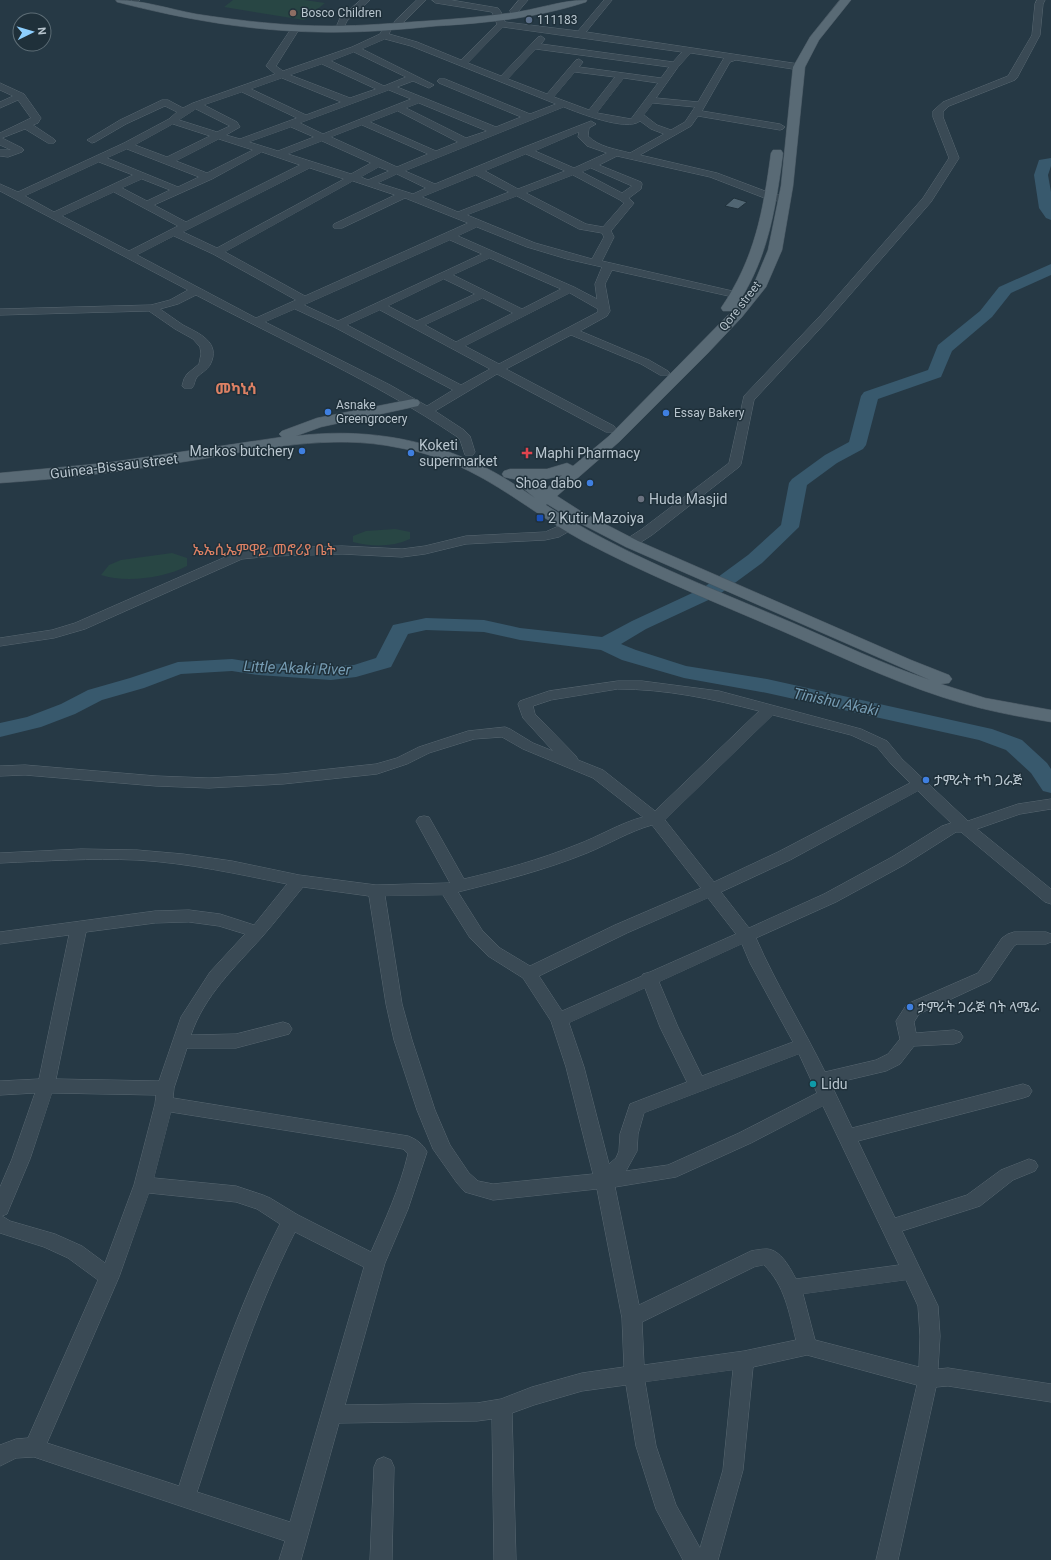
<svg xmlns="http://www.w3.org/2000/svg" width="1051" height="1560" viewBox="0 0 1051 1560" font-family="Roboto,'Noto Sans Ethiopic',sans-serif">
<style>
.green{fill:#284644}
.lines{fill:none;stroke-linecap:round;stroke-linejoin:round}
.river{fill:#38596d;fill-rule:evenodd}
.building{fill:#516673;stroke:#21323c}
.minor-casing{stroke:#596872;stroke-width:1}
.major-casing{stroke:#475661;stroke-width:1}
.minor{fill:#3a4a55;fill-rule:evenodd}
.major{fill:#596a75;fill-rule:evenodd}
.education-dot{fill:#8d6e63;stroke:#1f303a;stroke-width:1.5}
.service-dot{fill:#5c6f8a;stroke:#1f303a;stroke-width:1.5}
.shop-dot{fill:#3f7fe0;stroke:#1f303a;stroke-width:1.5}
.health-dot{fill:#e0444e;stroke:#1f303a;stroke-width:1.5}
.worship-dot{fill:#6b7280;stroke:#1f303a;stroke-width:1.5}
.transit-dot{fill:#1a4fb4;stroke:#1f303a;stroke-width:1.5}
.culture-dot{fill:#0f9aa8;stroke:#1f303a;stroke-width:1.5}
.labels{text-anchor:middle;stroke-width:3;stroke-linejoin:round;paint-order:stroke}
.far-poi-label{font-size:12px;fill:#b8c5ce;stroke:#1f303a;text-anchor:start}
.far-street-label{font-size:12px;fill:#b8c5ce;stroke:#1f303a}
.poi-label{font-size:14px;fill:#b8c5ce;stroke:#1f303a;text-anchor:start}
.street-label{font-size:14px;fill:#b8c5ce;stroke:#1f303a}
.far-district-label{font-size:15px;font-weight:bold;fill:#dd8164;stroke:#1f303a}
.neighbourhood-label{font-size:15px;fill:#dd8164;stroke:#1f303a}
.water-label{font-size:15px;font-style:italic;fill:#769cb3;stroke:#1f303a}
</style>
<rect width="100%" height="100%" fill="#263945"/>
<!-- green -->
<path class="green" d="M233,0h71l21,3 -21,17 -80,-13z
M395,529l15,3v7c-18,8 -38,8 -57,3v-6l13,-5z
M172,553l15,5v8c-22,12 -62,17 -86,9l8,-10 12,-5z"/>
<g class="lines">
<!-- river -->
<path class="river" d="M1051,158v8l-3,9 3,17v28l-5,-2 -7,-10 -5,-33 5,-15z
M1051,264v11l-40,18 -19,24 -40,34 -11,26 -63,22 -12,46 -3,4 -26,14 -30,22 -8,42 -37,36 -45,33 -71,33 -25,15 15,6 50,16 81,13 225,50 30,11 25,23 4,6v24l-8,-2 -12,-18 -25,-23 -27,-10 -212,-47 -83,-15 -62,-18 -21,-10 -81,-10 -36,-8 -58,-2 -18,4 -17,33 -35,10 -25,3 -73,-5 -26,-4 -51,3 -37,14 -42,12 -27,14 -34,13 -41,10v-14l27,-6 34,-13 27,-14 42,-12 48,-16 54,-3 26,4 73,3 23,-1 22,-7 17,-33 33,-7 58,2 36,8 82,9 30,-16 71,-33 45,-33 33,-30 8,-42 3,-4 33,-24 24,-13 12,-46 3,-4 64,-22 10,-25 42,-34 19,-24z"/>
</g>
<!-- building -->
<path class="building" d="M734,198l13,4 -9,7 -13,-3z"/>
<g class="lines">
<defs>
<path id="minor" d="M131,0h9l-4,3z
M361,0h9l-23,21 -3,6h-6l-1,-2 3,-7z
M417,0h9l-25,25h-6l-1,-2 1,-2z
M432,0h19l47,8 3,4 4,10 73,9 26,-31h8l-26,32 213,32 5,3 -5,3 -63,-10 -6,2 -28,49 78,13 5,3 -2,2 -3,1 -82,-14 -7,10 -51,29 77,18 56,21 15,3 1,2 -1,2 -4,1 -17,-3 -57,-22 -93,-21 -18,9 42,17 1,2 -1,5 -12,9 5,5 -23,28 3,6 -12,24 139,32 11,5 1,2 -5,3 -15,-6 -121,-27 -7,14 5,27 -3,5 -27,15 69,29 19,11 2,2 -2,2h-8l-19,-11 -70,-29 -65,34 108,57 2,3 -2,3h-8l-109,-58 -62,37 29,19 6,6 5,16 -2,3h-8l-5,-15 -4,-4c-82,-55 -173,-95 -260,-141l-18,9 -18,5c8,5 15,11 23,16 15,8 39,17 27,40 -3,5 -9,8 -13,12 -3,4 -2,8 -5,11h-8l-2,-2 2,-7 3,-5 12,-10 2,-10 -1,-7 -7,-8 -18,-10 -26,-18 -149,4v-6l151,-4 19,-5 18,-10 -188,-99v-7l18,8 106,-49 45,-24 8,-7 -12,-6 -39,18 -31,18 -3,1 -5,-3 33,-20 42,-20h6l15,8 10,-5 82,-29 -9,-8 27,-40h6l1,2 -24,38 7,5 69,-24 28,-13 5,-9 3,-1 4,3 -3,7 28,8 44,18 36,-36 -5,-12 -56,-9zM503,27l179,25 -9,10 -132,-18 4,-5 -4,-3 -3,1 -37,39 -33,-13zM385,39l26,7 145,58 -26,10 -85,-35h-6l-2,2 2,2 82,34 -25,10 -99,-40 16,-6 16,7 5,-3 -72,-36zM536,49l133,18 -8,11 -82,-11 4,-5 -4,-3 -3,1 -29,34 -39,-15zM354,52l52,25 -22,9 -53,-25zM691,53l33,5 -26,44 -42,-4 22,-31zM322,64l54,25 -26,9 -60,-23zM575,72l40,5 -26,33 -35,-13zM282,78l59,24 -35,13 -55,-26zM624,78l34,5 -27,36 -34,-6zM389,90l22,9 -88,35 -23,-11zM242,92l55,26 -57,21 -14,-4 14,-8 -3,-5 -33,-17zM419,103l68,28 -21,7 -60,-30zM653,103l42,4 -10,15 -14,8 -14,-5 -13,-10zM564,107c15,6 63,25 76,14l11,8 13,5 -34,19c-15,-4 -31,-6 -42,-17l1,-8 7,-4 -5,-3 -69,27 -87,36 -30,-13zM196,109l34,17 -13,6 -38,-12zM398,111l60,31 -22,9 -66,-29zM173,124l37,12 -43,21 -32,-12zM362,125l66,29 -31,13 -66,-30zM291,127l23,10 -36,14 -29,-9zM579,132l-1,5 9,9 20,7 -33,15 -39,-17zM219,139l34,11 -46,23 -31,-12zM322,141l49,22 -20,11 -63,-20zM127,149l72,28 -21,10 -71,-29zM262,152l38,13 -114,57 -32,-17 58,-26zM526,154l39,17 -47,18 -33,-18zM99,162l34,13 -79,37 -29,-16zM379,167l10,4 -21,9 -7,-3zM310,168l34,11 -127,69 -34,-16zM591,168l41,18 -10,7 -40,-21zM397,174l29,14 -13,6 -35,-11zM476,175l33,17 -51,20 -36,-15zM573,175l47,25 4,3 -21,24 -17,-3 -60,-31zM142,179l28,11 -23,11 -25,-13zM353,181l42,14 -61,29 -1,2 1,2h8l63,-30 63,25 -163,73 -80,-44zM114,192l64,34 -49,25 -67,-35zM517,196l62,33 23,4 2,4 -12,22 -57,-16 -68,-28zM477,227l50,20 40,12 35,8 -7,17 2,15 -23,-12 -116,-51zM174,236l39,18 83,46 -40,18 -119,-63zM450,240l32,14 -144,67 -34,-16zM490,258l71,31 -39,20 -69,-34zM444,279l31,15 -58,27 -29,-15zM570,293l28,16v3l-99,52 -34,-18zM483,298l30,15 -57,29 -31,-17zM295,309l39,18 119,63 -26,16 -37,-21 -125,-63zM380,310l110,59 -29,16 -114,-60z
M519,0h9l-11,13h-6l-1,-2z
M1037,0h8l-2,4 -3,31 -23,43 -2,2 -66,26 -6,6v5l16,41 -28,44 -103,118 -74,80 -13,64 -2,3 -87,68 -17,11h-10l-2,-3 2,-3 17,-11 87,-66 15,-67 76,-80 103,-118 26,-40 -16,-41v-6l10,-9 65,-26 24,-41 3,-31z
M0,83l24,11 17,24 -3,5 -5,2 21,14 2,2 -2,2h-6l-23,-14 -23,9 20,10 2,2 -2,2 -14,5 -8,-1v-6h11l-11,-5v-12l31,-15 -13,-18 -18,8v-6l13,-6 -13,-6z
M568,522l5,1 1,3 -1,3 -14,8 -14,3 -79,4 -41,10 -23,3 -60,-3 -70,2 -30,3 -157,70 -31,9 -54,8v-8l52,-8 23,-7 164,-72 33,-3 70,-2 60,3 23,-3 41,-10 79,-4z
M618,681h24l77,10 142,38 26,12 15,18 66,62 50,-17 33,-5v10l-31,5 -43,15 74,60v15l-6,-2 -84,-70h-5l-52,33 -68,37 -80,36c20,46 47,89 69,134l51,-12 12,-6 12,-15 -4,-18 11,-17 71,-31 24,-35 6,-4 6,-2h32l5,2v8l-5,2h-29l-3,2 -24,35 -71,33 -5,8 2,11 38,-3 6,2 3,5 -3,5 -6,2 -40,2 -14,18 -14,7 -55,13 21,44 171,-44 6,2 3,5 -3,5 -6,2 -165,43 37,77 72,-23 34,-25 28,-11 6,2 3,5 -3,5 -22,9 -33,26 -78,25 36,75 2,30 -2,33 10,-1 103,16v18l-103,-16 -12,1 -38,173h-22l41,-175 -110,-30 -54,12 -10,103 -25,90h-35l-27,-51 -20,-63 -10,-61 -44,6 -48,14 -22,8 4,147h-22l-2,-141 -15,2 -138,2 -38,137h-22l6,-19 -251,-84 -18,1 -16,8v-21l16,-6 12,-1 70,-158 -30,-22 -24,-11 -44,-14v-46l12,-28 23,-66 -35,2v-14l39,-2 30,-144 -69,9v-12l155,-21 34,-1 31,4 34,11 33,-41c-49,-10 -99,-21 -150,-24 -46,-2 -91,1 -137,3v-10l81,-4 56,1 46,4 49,7 67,14 77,10 72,-2h2l-34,-62 3,-4 5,-1 5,1 35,62c38,-9 75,-19 112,-34 22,-8 44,-22 67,-28l-50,-39 -70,-29 -21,-12 -28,2 -45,14 -22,11 -30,10 -94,10 -74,4 -53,-2 -131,-11 -25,1v-10l25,-1 131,11 53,2 74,-4 93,-10 21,-6 22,-11 49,-16 37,-4 5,2 23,14 20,8 -30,-33 -5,-14 2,-3 29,-10zM618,689c48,0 95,10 141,22l-104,100 -52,-41 -25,-10 -2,-4 -41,-42 -2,-8 18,-6zM773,715l78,20 26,12 15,18 18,18 -132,69 -64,30 -49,-62zM918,791l33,32 -9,3 -50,31 -68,37 -75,34 -28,-36 69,-32zM652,825l49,63 -86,37 -85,41 -30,-18 -18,-18 -24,-38c44,-11 87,-22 129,-39 22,-9 43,-22 65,-28zM303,887l66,9 17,108 8,36 23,70 16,39 24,34 8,9 28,8 104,-11 25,129 2,49 -42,6 -50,14 -31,12 -24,4 -132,2 40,-142 23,-54 19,-57c-4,-8 -11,-13 -19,-16l-235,-38 1,-10 13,-40h49l53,-14 3,-5 -3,-5 -6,-2 -47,12 -45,1c13,-39 44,-68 71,-98 14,-16 27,-33 41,-50zM443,895l27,43 18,18 35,22 28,43 15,46 27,107 -100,10 -15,-3 -9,-8 -19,-28 -15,-35 -23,-70 -10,-36 -17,-108zM708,898l28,36 -86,38 -7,2 -1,2 -80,35 -23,-35 88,-43zM189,922l30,4 26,8 -35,38 -29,45 -22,64 -103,-2 30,-147 69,-9zM742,944l8,19 43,79 -91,34 -24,-49 -19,-45zM645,988l15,39 27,55 -57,22 -10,30 -1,17 -3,7 -7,6 -25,-97 -15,-44zM799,1054l18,39 -78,40 -71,32 -42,6 11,-20 1,-17 6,-21zM52,1093l104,2 -1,9 -21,81 -29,78 -23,-17 -27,-12 -45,-13 -8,-5 5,-2 2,-5 21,-50zM823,1106l76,159 -103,14c-6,-11 -15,-29 -29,-30 -5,0 -11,1 -16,2l-112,54 -24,-118 61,-10 75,-34zM171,1112l232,37 5,5c-8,34 -23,66 -37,98l-73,-37 -28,-17 -7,-3 -27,-9 -82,-8zM149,1193l87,9 21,7 23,15c-43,84 -72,173 -101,262l-132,-43 72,-166zM295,1232l69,35 -74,255 -93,-30c29,-88 56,-177 98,-260zM764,1265c21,20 25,48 32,75l-52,11 -100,14 -2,-43 112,-55zM906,1280l12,26 2,30 -1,31 -104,-27 -12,-46zM733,1370l-10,100 -23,78 -24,-43 -20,-59 -11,-64z
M384,1457l7,3 3,7 -2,93h-22l4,-93 3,-7z"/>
<path id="major" d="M116,0c27,0 53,9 80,14 45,7 90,12 136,12 31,0 62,-3 94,-5 28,-2 56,-4 84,-8 26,-3 51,-13 77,-13l-1,2c-49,16 -99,21 -150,24 -39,4 -78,7 -118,6 -68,-1 -135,-13 -201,-30z
M840,0h11l-32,40 -14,27 -12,119 -11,64 -16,37 -24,30 -34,36 -89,89 -62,54 25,16 56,29 273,119 38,15 3,4 -3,4 -8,1 44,14 66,12v12c-37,-6 -73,-13 -109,-25 -55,-18 -107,-43 -160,-66 -67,-29 -135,-56 -199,-90 -39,-21 -74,-50 -114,-70 -22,-11 -46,-19 -69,-23 -70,-15 -142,2 -211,13 -63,10 -126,18 -189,22v-10l106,-10 176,-26 -3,-3 3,-3 35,-13 96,-19 5,1 2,3 -2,3 -97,21 -25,9c62,-8 125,1 182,28 20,9 39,22 57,34l-16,-13 2,-3c10,-3 16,3 25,7l16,-14c-18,6 -39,7 -58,2l-2,-3 2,-3 6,-2h37l20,-6 6,3 36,-30 123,-125h-9l-2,-3c34,-50 42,-96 50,-155l2,-3h8l2,3c-7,54 -15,106 -46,152l16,-19 15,-36 13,-64 12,-119 17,-30zM547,504l23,14 56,29 304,133c-47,-16 -91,-37 -137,-57 -84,-36 -170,-68 -247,-118z"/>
</defs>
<!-- minor casing -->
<use href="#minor" class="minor-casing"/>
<!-- major casing -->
<use href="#major" class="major-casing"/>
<!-- minor -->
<use href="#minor" class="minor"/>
<!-- major -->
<use href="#major" class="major"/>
</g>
<!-- markers -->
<circle class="education-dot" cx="293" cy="13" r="4"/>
<circle class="service-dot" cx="529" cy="20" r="4"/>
<g class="shop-dot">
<circle cx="328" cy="412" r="4"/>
<circle cx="666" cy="413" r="4"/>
<circle cx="302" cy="451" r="4"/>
<circle cx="411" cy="453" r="4"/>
<circle cx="590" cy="483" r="4"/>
<circle cx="926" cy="780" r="4"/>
<circle cx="910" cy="1007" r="4"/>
</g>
<path class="health-dot" d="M525 447h4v4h4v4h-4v4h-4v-4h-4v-4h4z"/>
<circle class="worship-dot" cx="641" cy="499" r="4"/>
<rect class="transit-dot" x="536" y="514" width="8" height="8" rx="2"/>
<circle class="culture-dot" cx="813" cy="1084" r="4"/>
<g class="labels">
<!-- far-poi labels -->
<g class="far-poi-label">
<text x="301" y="17">Bosco Children</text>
<text x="537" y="24">111183</text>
<text x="336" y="409">Asnake<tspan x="336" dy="14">Greengrocery</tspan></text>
<text x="674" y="417">Essay Bakery</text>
</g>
<!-- far-street labels -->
<g class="far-street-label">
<text transform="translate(740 306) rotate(-52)" y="4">Qore street</text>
</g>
<!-- poi labels -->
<g class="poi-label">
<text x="419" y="450">Koketi<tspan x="419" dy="16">supermarket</tspan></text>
<text x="294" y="456" text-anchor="end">Markos butchery</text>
<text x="535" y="458">Maphi Pharmacy</text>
<text x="582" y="488" text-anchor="end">Shoa dabo</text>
<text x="649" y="504">Huda Masjid</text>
<text x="548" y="523">2 Kutir Mazoiya</text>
<text x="934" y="785">ታምራት ተካ ጋራጅ</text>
<text x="918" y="1012">ታምራት ጋራጅ ባት ላሜራ</text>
<text x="821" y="1089">Lidu</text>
</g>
<!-- street labels -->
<g class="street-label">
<text transform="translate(114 466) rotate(-7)" y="5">Guinea-Bissau street</text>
</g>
<!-- far-district labels -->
<g class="far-district-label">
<text x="236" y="394">መካኒሳ</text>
</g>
<!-- neighbourhood labels -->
<g class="neighbourhood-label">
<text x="264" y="555">ኤኤሲኤምዋይ መኖሪያ ቤት</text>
</g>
<!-- water labels -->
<g class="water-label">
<text transform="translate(297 668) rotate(2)" y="5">Little Akaki River</text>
<text transform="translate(836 702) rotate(12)" y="5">Tinishu Akaki</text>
</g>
</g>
<!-- north arrow -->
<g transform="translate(32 32) rotate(85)"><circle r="19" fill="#1f303a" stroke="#5c6c75"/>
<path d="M0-3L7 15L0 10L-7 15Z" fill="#8dcffe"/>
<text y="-6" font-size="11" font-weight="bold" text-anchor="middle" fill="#b8c5ce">N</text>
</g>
</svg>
